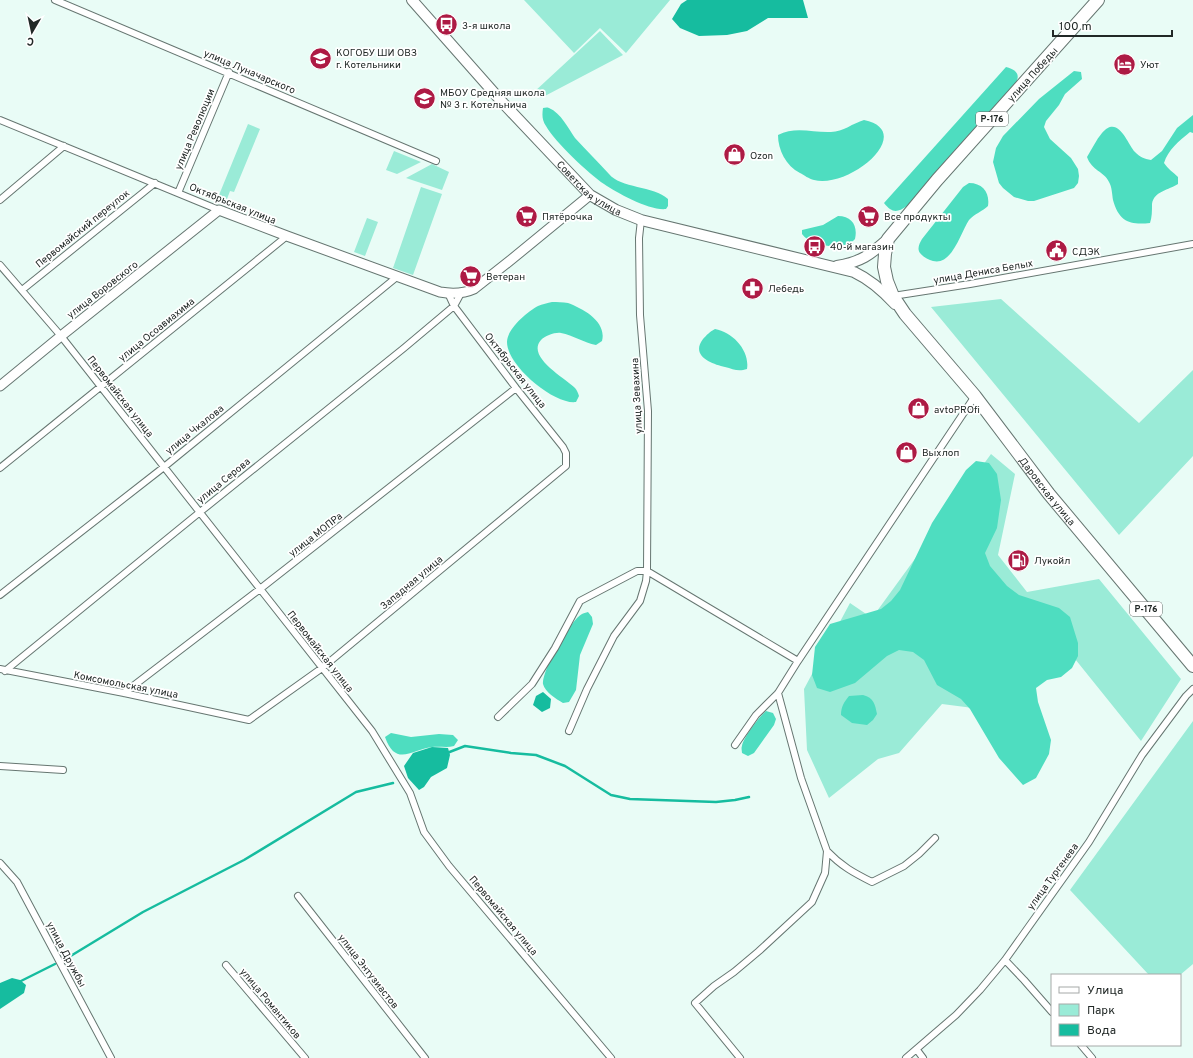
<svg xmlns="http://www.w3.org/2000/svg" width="1193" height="1058" viewBox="0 0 1193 1058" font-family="Overpass,sans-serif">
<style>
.green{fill:#9aebd7}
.forest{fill:#4eddc0}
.water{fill:#16bc9f}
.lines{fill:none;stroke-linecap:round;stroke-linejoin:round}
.stream{stroke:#16bc9f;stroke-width:2.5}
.street-casing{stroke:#667671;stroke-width:8}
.secondary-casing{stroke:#667671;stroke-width:11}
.primary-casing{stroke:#667671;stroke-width:12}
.highway-casing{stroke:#667671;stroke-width:14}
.street{stroke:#fff;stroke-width:6}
.secondary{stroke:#fff;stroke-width:9}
.primary{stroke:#fff;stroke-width:10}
.highway{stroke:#fff;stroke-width:12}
.labels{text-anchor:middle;stroke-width:3.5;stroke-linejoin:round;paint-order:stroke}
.shield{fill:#fff;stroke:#646867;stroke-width:1}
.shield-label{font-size:9px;font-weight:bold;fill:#212826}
.poi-label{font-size:10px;fill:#212826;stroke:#fff;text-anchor:start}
.street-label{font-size:10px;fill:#212826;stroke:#fff}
</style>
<rect width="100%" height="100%" fill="#e9fcf6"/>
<!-- green -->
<path class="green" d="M524,0h146l-44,53 -26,-25 -26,25z
M600,31l23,24 -82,43 -7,-6z
M248,124l12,5 -26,63 -4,-1 -3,8 -8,-4z
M394,151l27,11 -24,12 -11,-4z
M432,164l17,8 -7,18 -36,-12z
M421,187l21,7 -29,81 -20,-7z
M367,218l11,4 -13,34 -11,-4z
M1001,299l138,124 54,-53v86l-74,79 -188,-228z
M991,454l24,20 -17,81 29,37 72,-13 82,100 -40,62 -78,-97 -90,64 -31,-4 -43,49 -21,6 -49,39 -22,-48 -3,-61 46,-86 22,15z
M1193,721v243l-13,11h-31l-79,-85z"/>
<!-- forest -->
<path class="forest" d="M1006,67c12,3 15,9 8,19l-107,120c-10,7 -15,7 -23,-3z
M1074,71l7,1 1,7 -17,15 -6,11 -13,16 -2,6 6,12 21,19 7,11 1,7 -1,7 -4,5 -40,13h-6l-14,-4 -11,-9 -4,-5 -6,-21 3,-14 7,-12 36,-37z
M543,108c2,0 3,-1 6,0 12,5 19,20 26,30 11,12 23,24 34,36 11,14 45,12 59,25v7l-2,3c-16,2 -49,-16 -62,-25 -15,-10 -49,-42 -58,-58 -4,-6 -4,-11 -3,-18z
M1193,115v18l-3,-1c-11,9 -22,18 -26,31 4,6 9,9 14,14v7c-9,6 -24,7 -26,20 0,7 0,13 -2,19 -20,2 -31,-1 -37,-23 -1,-6 -1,-13 -4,-18 -5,-11 -17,-11 -22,-25 5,-8 9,-17 15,-24 16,-19 25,10 33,19 5,5 9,7 16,8l11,-9 15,-23z
M864,120c53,11 -13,69 -50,60 -5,-1 -10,-5 -14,-7 -14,-7 -22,-23 -22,-38 17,-9 36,-2 53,-3 12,0 22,-9 33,-12z
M969,183c14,0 21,10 19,23 -5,5 -14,8 -19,14 -8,12 -17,46 -36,41 -4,-1 -10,-4 -13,-8 -3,-4 -1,-9 2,-14l41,-52z
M838,216c14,0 20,10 17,23 -10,12 -44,8 -53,-5v-4l21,-5z
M552,302c5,0 11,0 16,1 16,6 39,19 34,38l-6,4c-12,-2 -23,-10 -35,-12 -6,-1 -16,3 -20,7 -15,17 24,38 34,48 2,2 3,5 4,8l-3,6c-21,3 -69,-36 -69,-60 0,-13 20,-30 31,-36 4,-2 10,-3 14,-4z
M715,329c18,3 35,22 32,40 -9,3 -14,0 -22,-2 -13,-3 -35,-11 -22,-28 4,-4 6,-7 12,-10z
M976,461l13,2 8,11 4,26 -4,28 -12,25 5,13 17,20 12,9 40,13 11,9 8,26v13l-6,12 -11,9 -14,3 -11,8 2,14 13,38 -2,14 -13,24 -13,7 -24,-27 -29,-49 -9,-10 -24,-14 -13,-25 -11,-8 -14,-2 -12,6 -32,27 -25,9 -13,-4 -5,-13 3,-28 15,-23 51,-15 10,-8 9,-11 32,-67 34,-53z
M588,612l4,5 1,7 -13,31 -4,35 -7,12 -6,1c-7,-4 -18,-11 -20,-19 -2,-12 28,-65 39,-70 1,-1 4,-1 6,-2z
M863,695c11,3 12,9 14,19l-4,6 -6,5 -15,-2 -11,-8c0,-8 3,-13 8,-19z
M766,711l7,2 3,6 -2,6 -20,28 -6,3 -6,-3c0,-2 -1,-5 0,-7 1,-8 18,-30 24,-35z
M391,733l20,4 28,-3 14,1 5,5 -4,6c-7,2 -14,0 -22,1 -20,2 -36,21 -47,-10z"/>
<!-- water -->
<path class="water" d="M687,0h116l5,18h-40l-21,13 -20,4 -28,1 -19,-8 -8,-9 9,-15z
M543,692l8,7 -1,9 -8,4 -9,-7 3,-9z
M432,747l16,1 2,7 -3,13 -16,9 -7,10 -5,3 -11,-12 -4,-12 9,-13z
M12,978l8,2 6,5 -2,8 -24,16v-26z"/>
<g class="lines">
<!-- stream -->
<path class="stream" d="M447,753l18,-7 46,7 25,2 29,11 46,29 19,4 86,3 19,-2 14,-3
M64,960l79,-48 101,-52 112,-68 37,-9
M19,982l36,-18"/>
<defs>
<path id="street" d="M55,0l381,161
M0,120l219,90
M178,193l51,-121
M0,200l64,-54
M641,220l-2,18 1,77 8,96 -1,160 151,90
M0,265l61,71 311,395 38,62 14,39 25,34 162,192
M22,290l133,-107
M893,296l77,-12 223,-40
M0,468l287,-232
M0,595l164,-128 234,-191
M0,669l124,24 125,27 73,-52 244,-202v-13l-3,-6 -47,-59 -62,-82 -6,-13
M5,671l195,-159 204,-164 50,-42 7,-13
M124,693l136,-104 256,-201
M498,717l34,-33 23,-36 25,-47 57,-30h10l-1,10 -6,20 -26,35 -27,53 -18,42
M735,745l21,-30 22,-22 20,-32 177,-265
M0,766l63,4
M827,851c14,15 27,22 45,31l32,-16 15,-12 16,-16
M0,863l17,19 94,176
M298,896l127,162
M1005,960l19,20 28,32
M226,965l79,93
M1081,1045l11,13
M917,1050l6,8
M740,1058l-45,-55 19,-17 20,-14 25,-21 53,-49 13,-29 2,-22 -26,-73 -23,-85
M906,1058l50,-43 24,-25 25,-30 84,-118 53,-87 44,-59 7,-7"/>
<path id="secondary" d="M0,386l61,-50 158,-126 68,26 153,56c12,2 23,2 34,-3l38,-30 78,-64"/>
<g id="primary">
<path id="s1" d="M412,0l91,103 87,92 26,15 25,10 213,52c17,8 29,19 41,32"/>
<path d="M837,266c24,-4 33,-11 51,-27"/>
</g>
<g id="highway">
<path id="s2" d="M1098,0l-161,180 -49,59 -3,15 -1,13 3,14 6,15 12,18 70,82 74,98 144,172"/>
</g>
</defs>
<!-- street casing -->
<use href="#street" class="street-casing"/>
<!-- secondary casing -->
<use href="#secondary" class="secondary-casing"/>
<!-- primary casing -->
<use href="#primary" class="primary-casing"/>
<!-- highway casing -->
<use href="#highway" class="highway-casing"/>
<!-- street -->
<use href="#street" class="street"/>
<!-- secondary -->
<use href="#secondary" class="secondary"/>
<!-- primary -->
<use href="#primary" class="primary"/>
<!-- highway -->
<use href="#highway" class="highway"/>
</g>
<!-- icons -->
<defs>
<symbol id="bus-disc" viewBox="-11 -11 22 22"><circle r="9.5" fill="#ad1a44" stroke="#fff"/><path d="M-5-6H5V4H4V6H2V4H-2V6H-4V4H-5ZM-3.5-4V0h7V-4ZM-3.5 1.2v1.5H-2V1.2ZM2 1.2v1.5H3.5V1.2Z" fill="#fff"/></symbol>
<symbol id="school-disc" viewBox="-11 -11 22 22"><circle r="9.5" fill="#ad1a44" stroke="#fff"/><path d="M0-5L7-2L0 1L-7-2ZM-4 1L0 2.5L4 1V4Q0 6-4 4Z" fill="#fff"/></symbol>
<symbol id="hotel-disc" viewBox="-11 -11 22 22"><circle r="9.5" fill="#ad1a44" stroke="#fff"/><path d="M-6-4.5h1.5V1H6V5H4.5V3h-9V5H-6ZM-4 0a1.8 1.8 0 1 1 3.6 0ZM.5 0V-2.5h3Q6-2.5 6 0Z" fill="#fff"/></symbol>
<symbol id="shop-disc" viewBox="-11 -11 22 22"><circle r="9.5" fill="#ad1a44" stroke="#fff"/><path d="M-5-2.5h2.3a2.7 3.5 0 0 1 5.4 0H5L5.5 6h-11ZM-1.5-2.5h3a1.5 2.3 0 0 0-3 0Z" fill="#fff"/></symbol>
<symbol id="supermarket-disc" viewBox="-11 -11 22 22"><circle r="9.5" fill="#ad1a44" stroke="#fff"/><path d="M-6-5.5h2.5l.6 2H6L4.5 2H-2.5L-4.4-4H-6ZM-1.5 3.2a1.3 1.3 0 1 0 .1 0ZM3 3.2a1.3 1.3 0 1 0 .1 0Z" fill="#fff"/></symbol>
<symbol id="civic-disc" viewBox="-11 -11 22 22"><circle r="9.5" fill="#ad1a44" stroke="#fff"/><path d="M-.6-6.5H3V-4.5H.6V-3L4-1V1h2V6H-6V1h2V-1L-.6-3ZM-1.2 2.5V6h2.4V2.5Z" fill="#fff"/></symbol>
<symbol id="pharmacy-disc" viewBox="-11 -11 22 22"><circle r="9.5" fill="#ad1a44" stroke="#fff"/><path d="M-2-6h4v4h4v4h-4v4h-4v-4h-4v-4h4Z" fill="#fff"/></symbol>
<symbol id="fuel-disc" viewBox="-11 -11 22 22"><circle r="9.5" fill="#ad1a44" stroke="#fff"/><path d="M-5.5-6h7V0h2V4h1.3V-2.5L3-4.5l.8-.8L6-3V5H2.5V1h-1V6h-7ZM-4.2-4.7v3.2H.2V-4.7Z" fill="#fff"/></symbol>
</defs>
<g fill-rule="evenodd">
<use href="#bus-disc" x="434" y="12" width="25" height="25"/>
<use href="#school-disc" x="308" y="46" width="25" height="25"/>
<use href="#hotel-disc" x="1112" y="52" width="25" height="25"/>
<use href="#school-disc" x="412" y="86" width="25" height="25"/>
<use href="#shop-disc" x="722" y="142" width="25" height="25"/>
<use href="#supermarket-disc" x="514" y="204" width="25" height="25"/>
<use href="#supermarket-disc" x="856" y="204" width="25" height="25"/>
<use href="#bus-disc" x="802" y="234" width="25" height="25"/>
<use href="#civic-disc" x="1044" y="238" width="25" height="25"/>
<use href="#supermarket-disc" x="458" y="264" width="25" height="25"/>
<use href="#pharmacy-disc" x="740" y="276" width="25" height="25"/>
<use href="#shop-disc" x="906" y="396" width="25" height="25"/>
<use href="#shop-disc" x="894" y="440" width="25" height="25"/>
<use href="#fuel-disc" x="1006" y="548" width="25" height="25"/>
</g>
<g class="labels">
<!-- shield labels -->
<g class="shield">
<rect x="976" y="112" width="32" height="14" rx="3"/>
<rect x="1130" y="602" width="32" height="14" rx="3"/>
</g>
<g class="shield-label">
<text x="992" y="122">Р-176</text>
<text x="1146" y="612">Р-176</text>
</g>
<!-- poi labels -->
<g class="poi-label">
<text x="462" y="29">3-я школа</text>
<text x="336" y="56">КОГОБУ ШИ ОВЗ<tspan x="336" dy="12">г. Котельники</tspan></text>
<text x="1140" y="68">Уют</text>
<text x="440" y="96">МБОУ Средняя школа<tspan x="440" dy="12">№ 3 г. Котельнича</tspan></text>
<text x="750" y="159">Ozon</text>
<text x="542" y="220">Пятёрочка</text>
<text x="884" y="220">Все продукты</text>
<text x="830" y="250">40-й магазин</text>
<text x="1072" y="255">СДЭК</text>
<text x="486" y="280">Ветеран</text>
<text x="768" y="292">Лебедь</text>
<text x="934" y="413">avtoPROfi</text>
<text x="922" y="456">Выхлоп</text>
<text x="1034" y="564">Лукойл</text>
</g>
<!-- street labels -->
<g class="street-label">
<text transform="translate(250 71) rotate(23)" y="4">улица Луначарского</text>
<text transform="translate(1032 74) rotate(-48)" y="4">улица Победы</text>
<text transform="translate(194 129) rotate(-67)" y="4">улица Революции</text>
<text dy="4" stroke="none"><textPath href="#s1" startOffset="259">Советская улица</textPath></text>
<text transform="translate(233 203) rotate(22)" y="4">Октябрьская улица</text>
<text transform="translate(82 228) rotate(-39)" y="4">Первомайский переулок</text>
<text transform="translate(983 271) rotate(-10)" y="4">улица Дениса Белых</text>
<text transform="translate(102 289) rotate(-38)" y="4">улица Воровского</text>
<text transform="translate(156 329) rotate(-39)" y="4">улица Осоавиахима</text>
<text transform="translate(516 370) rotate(52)" y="4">Октябрьская улица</text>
<text transform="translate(121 396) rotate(52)" y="4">Первомайская улица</text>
<text transform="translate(636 396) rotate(-93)" y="4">улица Зевахина</text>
<text transform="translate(194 429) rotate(-39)" y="4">улица Чкалова</text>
<text transform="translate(223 480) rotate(-39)" y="4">улица Серова</text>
<text dy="4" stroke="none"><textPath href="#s2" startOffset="626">Даровская улица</textPath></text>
<text transform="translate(315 534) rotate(-38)" y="4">улица МОПРа</text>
<text transform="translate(411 582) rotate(-40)" y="4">Западная улица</text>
<text transform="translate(321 651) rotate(52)" y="4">Первомайская улица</text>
<text transform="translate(126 684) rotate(11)" y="4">Комсомольская улица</text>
<text transform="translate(1052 876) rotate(-54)" y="4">улица Тургенева</text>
<text transform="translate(504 915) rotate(50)" y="4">Первомайская улица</text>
<text transform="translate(67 954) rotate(62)" y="4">улица Дружбы</text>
<text transform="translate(369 971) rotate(52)" y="4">улица Энтузиастов</text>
<text transform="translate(271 1003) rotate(50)" y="4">улица Романтиков</text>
</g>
</g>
<!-- legend -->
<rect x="1051" y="974" width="130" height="72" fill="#ffffff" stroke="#a6a9a8"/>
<rect x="1059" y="987" width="20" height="6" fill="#ffffff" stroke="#a6a9a8"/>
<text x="1087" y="994" font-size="12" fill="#212826">Улица</text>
<rect x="1059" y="1004" width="20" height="12" fill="#9aebd7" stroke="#a6a9a8"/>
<text x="1087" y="1014" font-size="12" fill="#212826">Парк</text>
<rect x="1059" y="1024" width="20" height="12" fill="#16bc9f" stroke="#a6a9a8"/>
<text x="1087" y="1034" font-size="12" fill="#212826">Вода</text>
<!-- north arrow -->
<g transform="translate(32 32) rotate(189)" stroke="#ffffff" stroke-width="3" paint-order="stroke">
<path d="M0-3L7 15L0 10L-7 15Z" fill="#212826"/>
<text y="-6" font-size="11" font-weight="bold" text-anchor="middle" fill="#212826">С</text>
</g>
<!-- scale -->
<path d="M1053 30v6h119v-6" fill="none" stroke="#212826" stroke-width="2"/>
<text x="1059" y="30" font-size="12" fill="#212826" stroke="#ffffff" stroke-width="3" paint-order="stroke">100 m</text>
</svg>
